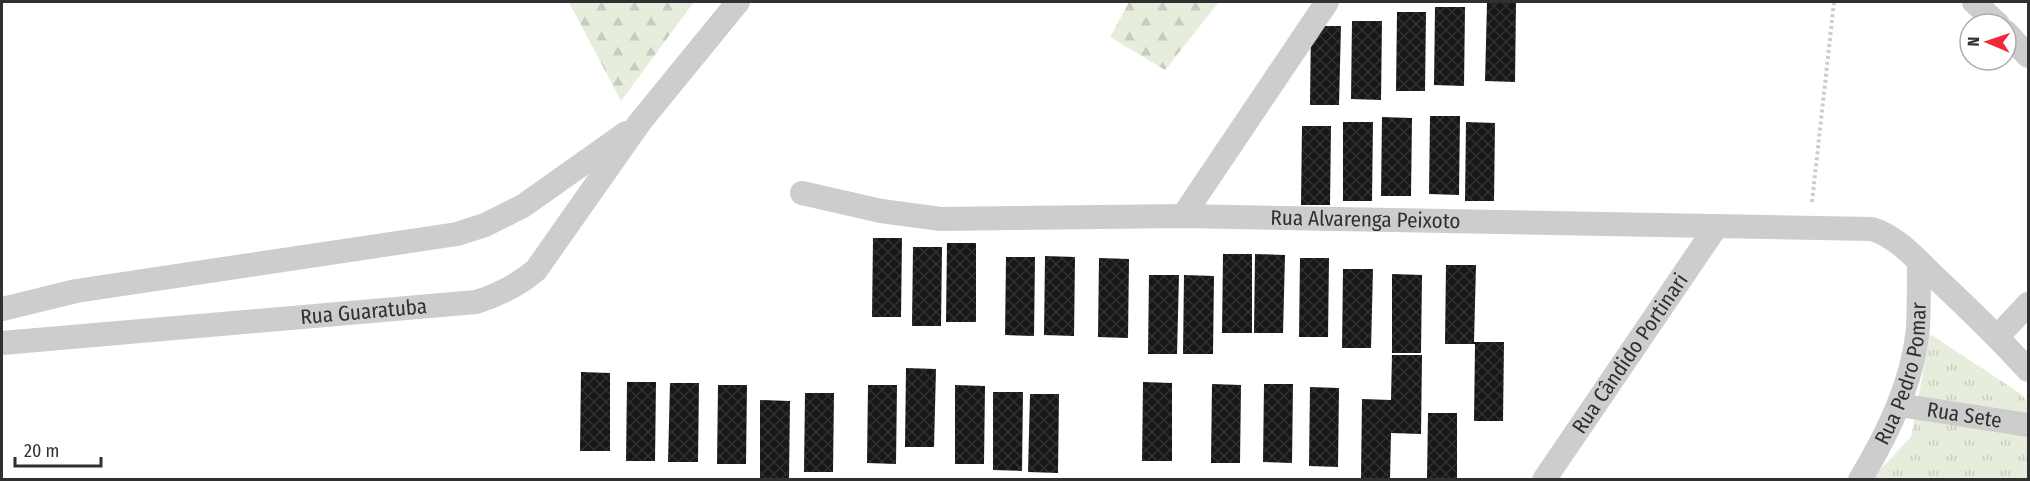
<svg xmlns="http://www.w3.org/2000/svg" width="2030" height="481" viewBox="0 0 2030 481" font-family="'Fira Sans Condensed',sans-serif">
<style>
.forest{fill:url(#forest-firs)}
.park{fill:url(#park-tufts)}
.building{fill:url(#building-cross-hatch)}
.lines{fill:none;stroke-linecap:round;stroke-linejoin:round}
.path{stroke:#cdcdcd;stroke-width:4;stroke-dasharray:3 3;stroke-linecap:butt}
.minor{stroke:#cdcdcd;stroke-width:24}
.labels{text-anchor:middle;stroke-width:6;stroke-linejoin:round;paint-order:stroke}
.street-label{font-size:21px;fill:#303030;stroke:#fff}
</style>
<defs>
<pattern id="forest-firs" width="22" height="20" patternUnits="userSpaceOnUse" patternTransform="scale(1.5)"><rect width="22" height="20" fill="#e6eddd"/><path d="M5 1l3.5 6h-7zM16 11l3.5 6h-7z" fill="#c6ccbe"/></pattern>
<pattern id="park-tufts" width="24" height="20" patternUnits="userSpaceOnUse" patternTransform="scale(1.5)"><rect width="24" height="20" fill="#e6eddd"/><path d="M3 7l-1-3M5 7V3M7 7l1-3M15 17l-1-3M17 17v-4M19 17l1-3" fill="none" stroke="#c6ccbe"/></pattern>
<pattern id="building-cross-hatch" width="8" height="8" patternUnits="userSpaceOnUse" patternTransform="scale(1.5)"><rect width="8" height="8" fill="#171717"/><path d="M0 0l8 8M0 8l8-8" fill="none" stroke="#303030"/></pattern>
</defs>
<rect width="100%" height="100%" fill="#fff"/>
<!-- forest -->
<path class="forest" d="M569,2h125l-73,99z
M1129,2h90l-54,68 -55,-33z"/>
<!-- park -->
<path class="park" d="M1930,334l91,60 7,9v76l-154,1v-4l37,-39z"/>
<!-- building -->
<path class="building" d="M1487,3h29l-1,79 -30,-1z
M1435,7h30l-1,79 -30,-1z
M1397,12h29l-1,79h-29z
M1352,21h30l-1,79 -30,-1z
M1311,26h30l-2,79h-29z
M1430,116h30l-1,79 -30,-1z
M1382,117l30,1 -1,78h-30z
M1343,122h30l-1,79h-29z
M1466,122l29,1 -1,78h-29z
M1302,126h29l-1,79h-29z
M873,238h29l-1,79h-29z
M947,243h29v79h-30z
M913,247h29l-1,79h-29z
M1223,254h29v79h-30z
M1255,254l30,1 -2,78h-29z
M1045,256l30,1 -1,79 -30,-1z
M1006,257h29l-1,79 -29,-1z
M1099,258l30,1 -1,79 -30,-1z
M1300,258h29l-1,79h-29z
M1446,265h30l-2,77h30l-1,79h-29l1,-77h-30z
M1343,269h30l-2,79h-29z
M1392,274l30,1 -1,78h-29z
M1149,275h30l-2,79h-29z
M1184,275l30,1 -1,78h-30z
M1392,355h30l-1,79 -30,-1 -1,46 -29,-1 1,-79 29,1z
M906,368l30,1 -2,78h-29z
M581,372l29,1v78h-30z
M627,382h29l-1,79h-29z
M1143,382l29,1v78h-30z
M670,383h29l-1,79h-30z
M1212,384l29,1 -1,78h-29z
M1264,384h29l-1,79 -29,-1z
M718,385h29l-1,79h-29z
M868,385h29l-1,79 -29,-1z
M955,385l30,1 -1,78h-29z
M1310,387l29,1 -1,79 -29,-1z
M993,392h30l-1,79 -29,-1z
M805,393h29l-1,79h-29z
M1030,394h29l-1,79 -30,-1z
M760,400l30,1 -1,79 -29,-1z
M1428,413h29v67h-30z"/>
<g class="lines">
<!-- path -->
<path class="path" d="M1812,202l22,-200"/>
<!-- minor -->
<g class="minor">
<path d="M1974,2l24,22"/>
<path d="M2006,32l22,24"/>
<path id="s1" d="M802,193l79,18 60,8 242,-3 689,13c26,8 46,32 65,50 32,30 62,59 91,91"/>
<path d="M1183,216l144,-214"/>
<path d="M2,309l74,-18 381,-57 28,-9 38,-19 103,-73"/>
<path d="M1998,336l30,-32"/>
<path id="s2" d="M2,343l474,-41c23,-7 41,-16 60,-32l104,-148 98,-120"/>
<path id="s3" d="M1899,405l129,20"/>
<path id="s4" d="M1544,480l172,-253"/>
<path id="s5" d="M1860,480c28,-47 53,-98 58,-152 1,-22 1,-44 1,-66"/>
</g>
</g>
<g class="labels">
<!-- street labels -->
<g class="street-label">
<text dy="7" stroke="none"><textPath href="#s1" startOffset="566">Rua Alvarenga Peixoto</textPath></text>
<text dy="7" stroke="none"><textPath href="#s2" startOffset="363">Rua Guaratuba</textPath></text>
<text dy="7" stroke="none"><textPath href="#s4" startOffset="153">Rua Cândido Portinari</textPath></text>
<text dy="7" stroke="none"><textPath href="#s5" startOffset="116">Rua Pedro Pomar</textPath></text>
<text dy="7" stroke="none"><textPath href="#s3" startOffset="66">Rua Sete</textPath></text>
</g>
</g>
<!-- border -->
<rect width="2030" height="481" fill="none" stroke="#303030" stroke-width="6"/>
<!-- north arrow -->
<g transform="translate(1988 42) rotate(272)"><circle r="28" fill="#ffffff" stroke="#acacac" stroke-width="1.5"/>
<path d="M0-4.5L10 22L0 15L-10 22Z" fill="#ef2938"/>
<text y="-9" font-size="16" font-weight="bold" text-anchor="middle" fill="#303030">N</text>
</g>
<!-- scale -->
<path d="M15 457v9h86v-9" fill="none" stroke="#303030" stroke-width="3"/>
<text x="24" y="457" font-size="18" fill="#303030" stroke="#ffffff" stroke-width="4.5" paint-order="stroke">20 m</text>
</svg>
